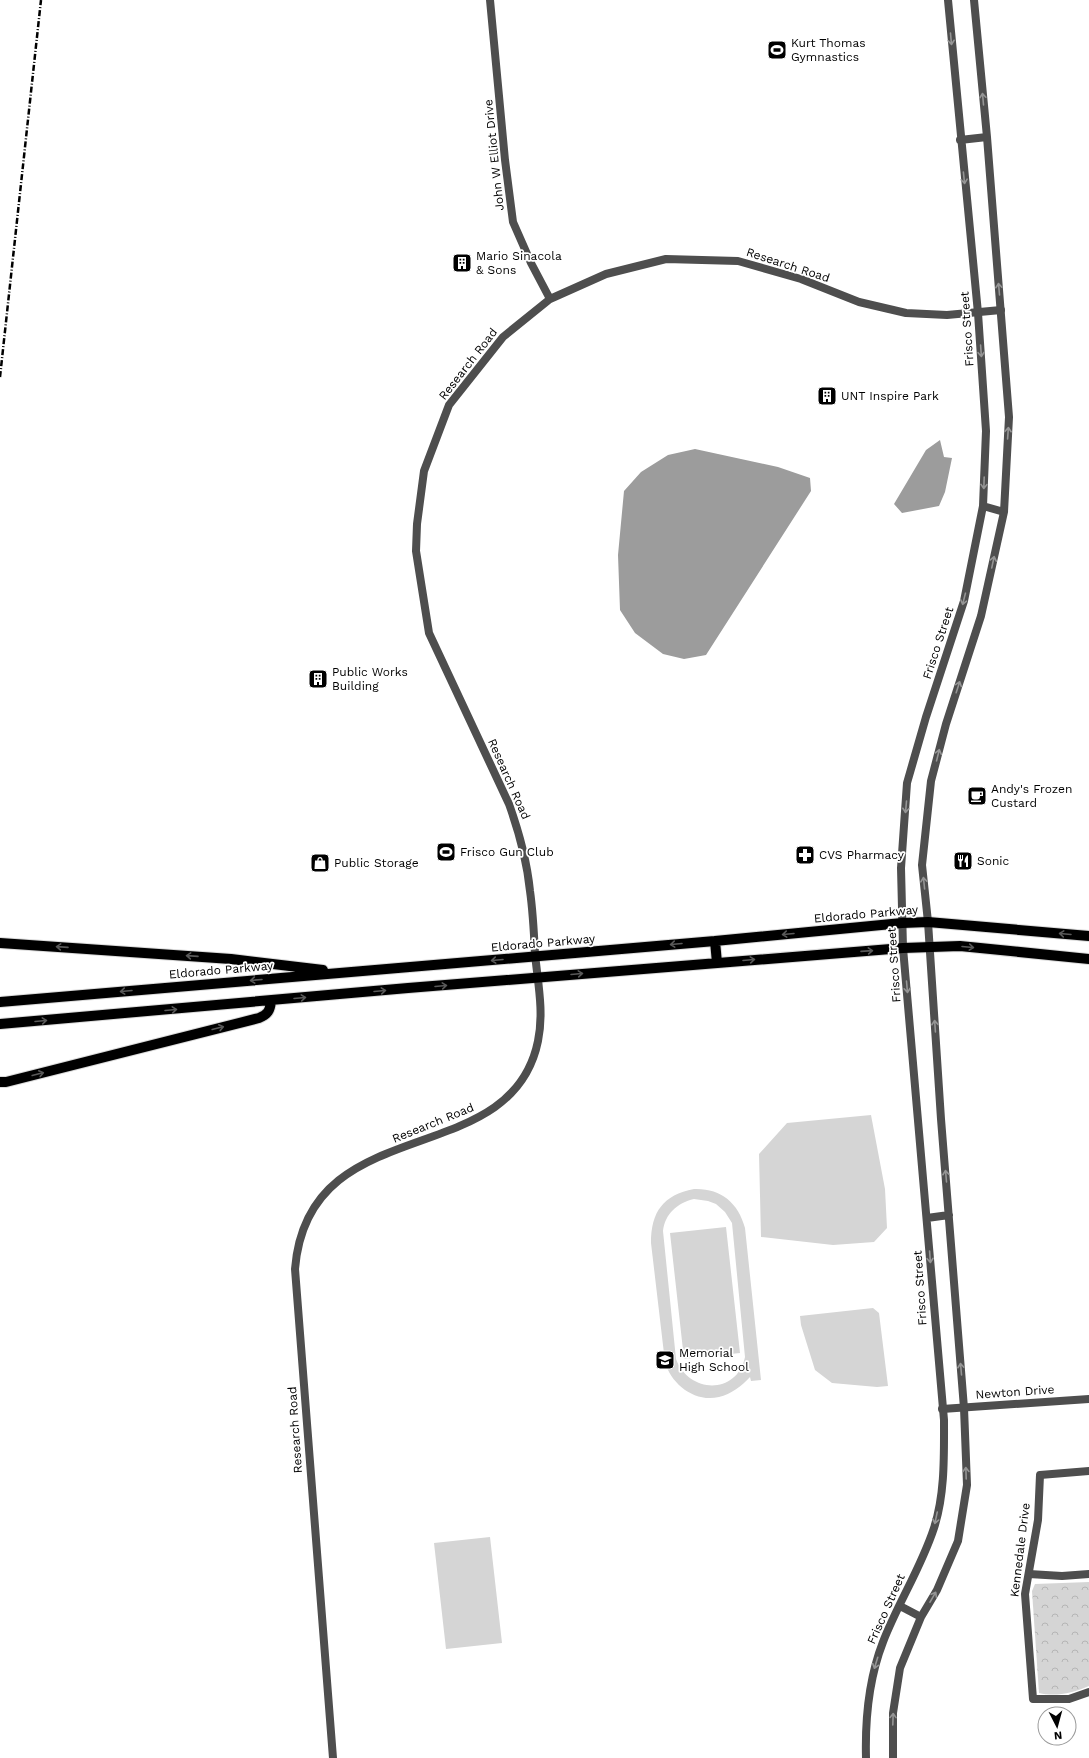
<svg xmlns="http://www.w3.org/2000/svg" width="1089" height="1758" viewBox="0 0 1089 1758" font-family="'Work Sans',sans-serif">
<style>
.forest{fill:url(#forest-crowns)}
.garden{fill:#d5d5d5;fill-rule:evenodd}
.water{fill:#9c9c9c}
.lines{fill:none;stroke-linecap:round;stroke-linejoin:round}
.primary-casing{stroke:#dbdbdb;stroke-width:12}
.minor{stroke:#4e4e4e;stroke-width:8}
.tertiary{stroke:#4e4e4e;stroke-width:8}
.primary{stroke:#000;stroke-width:10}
.rail{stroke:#000;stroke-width:2.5;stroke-dasharray:6 2 1 2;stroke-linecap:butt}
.oneway{stroke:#959595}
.oneway2{stroke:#595959}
.labels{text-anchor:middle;stroke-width:3.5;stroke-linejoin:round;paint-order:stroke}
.poi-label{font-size:12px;fill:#000;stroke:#fff;text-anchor:start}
.street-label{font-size:12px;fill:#000;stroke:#fff}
</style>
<defs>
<pattern id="forest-crowns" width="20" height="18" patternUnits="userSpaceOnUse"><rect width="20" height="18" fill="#d5d5d5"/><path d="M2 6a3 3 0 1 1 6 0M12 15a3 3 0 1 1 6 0" fill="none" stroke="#b5b5b5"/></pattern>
</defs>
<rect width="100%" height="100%" fill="#fff"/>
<!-- forest -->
<path class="forest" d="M1089,1582v104c-16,7 -34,11 -50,7l-7,-102 3,-7z"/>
<!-- garden -->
<path class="garden" d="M871,1115l14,74 2,39 -13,14 -41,3 -72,-8 -2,-83 28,-31z
M694,1189c26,-1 44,13 51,39l16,152 -10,1 -1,-4c-8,9 -19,17 -31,20 -24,6 -48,-13 -54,-35l-14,-119c0,-31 12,-48 43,-54zM694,1199l14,2 8,3 9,8 7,11 13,134c-8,38 -56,37 -69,2l-13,-128c2,-17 14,-28 31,-32z
M726,1227l14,126 -56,6 -14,-126z
M873,1308l6,5 9,73 -11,1 -45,-4 -17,-13 -14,-45 -1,-9z
M490,1537l12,106 -56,6 -12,-106z"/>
<!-- water -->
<path class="water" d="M940,440l4,17 8,1 -7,34 -6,14 -37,7 -8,-9 32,-54z
M695,449l83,18 32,11 1,13 -105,164 -22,4 -21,-5 -28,-21 -15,-23 -2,-55 6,-64 17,-19 27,-17z"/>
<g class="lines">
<defs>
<path id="primary" d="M715,941l2,22
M0,943l231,16 92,11
M0,1002l715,-61 187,-18 26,-1 161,14
M0,1024l408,-36 495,-40 57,-2 129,13
M0,1082h6l253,-64c9,-4 11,-7 12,-17"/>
</defs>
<!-- primary casing -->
<use href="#primary" class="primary-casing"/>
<!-- minor -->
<path class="minor" d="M490,0l15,160 8,62 18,41 19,36
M942,1409l147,-10
M1089,1471l-49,4 -2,45 -13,74 8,105h36l20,-7
M1029,1574l33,2 27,-2
M333,1758l-38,-489c13,-162 216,-95 243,-228 6,-29 0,-57 -3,-87 -1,-21 -2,-42 -5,-63 -3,-30 -11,-59 -21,-87l-80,-171 -13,-82 1,-27 7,-53 25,-66 54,-68 47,-38 56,-25 60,-15 72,2 63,18 58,23 47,11 41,2 54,-5"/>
<!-- tertiary -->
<path class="tertiary" d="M960,140l27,-3
M983,506l21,6
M927,1218l22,-3
M900,1606l21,11
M866,1758c-1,-39 3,-80 17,-116 15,-39 38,-74 51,-114 11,-34 10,-72 10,-108l-41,-472 -2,-80 6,-85 19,-66 38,-116 19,-95 3,-75 -8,-118 -30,-313
M893,1758v-45l7,-45 21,-51 16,-27 21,-49 9,-56 -3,-77 -23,-289 -13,-197 -6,-57 9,-84 15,-57 35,-108 23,-104 5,-95 -22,-280 -13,-137"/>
<!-- primary -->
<use href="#primary" class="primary"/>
<!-- rail -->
<path class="rail" d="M0,377l41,-377"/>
</g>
<!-- one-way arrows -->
<defs><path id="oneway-shaft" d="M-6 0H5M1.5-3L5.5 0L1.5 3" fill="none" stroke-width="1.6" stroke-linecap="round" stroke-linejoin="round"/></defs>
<g class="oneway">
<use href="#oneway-shaft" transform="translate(951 39) rotate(85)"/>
<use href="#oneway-shaft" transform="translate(983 99) rotate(-95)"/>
<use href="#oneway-shaft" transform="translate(964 178) rotate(84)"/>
<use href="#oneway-shaft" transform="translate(999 289) rotate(-95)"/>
<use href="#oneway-shaft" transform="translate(981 351) rotate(86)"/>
<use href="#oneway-shaft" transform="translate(1008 433) rotate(-86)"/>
<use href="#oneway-shaft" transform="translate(984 483) rotate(92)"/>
<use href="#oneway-shaft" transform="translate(993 562) rotate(-78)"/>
<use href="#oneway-shaft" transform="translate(964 599) rotate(104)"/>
<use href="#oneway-shaft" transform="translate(958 687) rotate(-72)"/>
<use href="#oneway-shaft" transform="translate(938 755) rotate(-76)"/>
<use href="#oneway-shaft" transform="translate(906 807) rotate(95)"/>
<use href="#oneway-shaft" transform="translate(924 883) rotate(-96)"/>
<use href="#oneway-shaft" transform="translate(907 987) rotate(85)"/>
<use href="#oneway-shaft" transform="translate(935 1026) rotate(-94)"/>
<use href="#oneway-shaft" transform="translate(946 1176) rotate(-95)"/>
<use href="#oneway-shaft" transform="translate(930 1257) rotate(86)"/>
<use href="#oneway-shaft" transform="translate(961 1369) rotate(-95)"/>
<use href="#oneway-shaft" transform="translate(966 1473) rotate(-92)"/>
<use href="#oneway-shaft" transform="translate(936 1518) rotate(102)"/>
<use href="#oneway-shaft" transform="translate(933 1597) rotate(-60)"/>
<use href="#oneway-shaft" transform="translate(876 1663) rotate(107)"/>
<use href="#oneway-shaft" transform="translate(893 1719) rotate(-88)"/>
</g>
<g class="oneway2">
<use href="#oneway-shaft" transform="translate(788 934) rotate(175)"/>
<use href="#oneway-shaft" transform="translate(1065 934) rotate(-175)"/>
<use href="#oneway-shaft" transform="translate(676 944) rotate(175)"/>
<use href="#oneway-shaft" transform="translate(62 947) rotate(-176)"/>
<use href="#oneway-shaft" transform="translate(968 947) rotate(5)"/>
<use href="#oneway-shaft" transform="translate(867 951) rotate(-4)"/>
<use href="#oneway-shaft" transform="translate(192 956) rotate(-176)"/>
<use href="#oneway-shaft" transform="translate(497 960) rotate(175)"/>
<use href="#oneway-shaft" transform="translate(749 960) rotate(-5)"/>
<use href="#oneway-shaft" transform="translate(577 974) rotate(-5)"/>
<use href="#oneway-shaft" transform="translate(256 980) rotate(175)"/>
<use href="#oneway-shaft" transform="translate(441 986) rotate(-5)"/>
<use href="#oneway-shaft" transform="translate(126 991) rotate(175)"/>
<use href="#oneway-shaft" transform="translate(380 991) rotate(-5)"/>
<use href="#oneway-shaft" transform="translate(300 998) rotate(-5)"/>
<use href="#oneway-shaft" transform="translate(171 1010) rotate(-5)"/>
<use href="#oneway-shaft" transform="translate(41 1021) rotate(-5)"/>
<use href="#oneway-shaft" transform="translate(218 1028) rotate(-14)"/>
<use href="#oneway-shaft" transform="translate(38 1074) rotate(-14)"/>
</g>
<!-- icons -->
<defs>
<symbol id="stadium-square" viewBox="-11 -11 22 22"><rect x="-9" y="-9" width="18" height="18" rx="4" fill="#000" stroke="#fff"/><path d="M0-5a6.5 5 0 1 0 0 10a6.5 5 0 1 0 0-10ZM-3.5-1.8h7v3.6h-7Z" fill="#fff"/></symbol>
<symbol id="building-square" viewBox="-11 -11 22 22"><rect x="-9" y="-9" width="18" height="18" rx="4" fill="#000" stroke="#fff"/><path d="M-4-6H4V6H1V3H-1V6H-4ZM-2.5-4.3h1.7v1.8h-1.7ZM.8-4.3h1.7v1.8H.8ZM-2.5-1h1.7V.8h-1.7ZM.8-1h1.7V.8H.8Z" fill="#fff"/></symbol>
<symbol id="cafe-square" viewBox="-11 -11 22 22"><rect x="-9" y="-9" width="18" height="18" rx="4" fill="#000" stroke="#fff"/><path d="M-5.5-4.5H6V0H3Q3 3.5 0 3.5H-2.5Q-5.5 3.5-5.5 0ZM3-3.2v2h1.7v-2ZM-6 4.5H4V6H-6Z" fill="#fff"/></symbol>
<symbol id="pharmacy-square" viewBox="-11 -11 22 22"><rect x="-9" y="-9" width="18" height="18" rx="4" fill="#000" stroke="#fff"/><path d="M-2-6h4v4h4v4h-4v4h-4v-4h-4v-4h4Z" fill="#fff"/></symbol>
<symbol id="restaurant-square" viewBox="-11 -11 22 22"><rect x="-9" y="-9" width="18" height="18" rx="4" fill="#000" stroke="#fff"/><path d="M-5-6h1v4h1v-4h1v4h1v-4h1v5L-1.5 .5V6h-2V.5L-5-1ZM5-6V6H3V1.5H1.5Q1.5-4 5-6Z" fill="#fff"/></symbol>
<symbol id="shop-square" viewBox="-11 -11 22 22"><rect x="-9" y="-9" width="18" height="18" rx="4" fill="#000" stroke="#fff"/><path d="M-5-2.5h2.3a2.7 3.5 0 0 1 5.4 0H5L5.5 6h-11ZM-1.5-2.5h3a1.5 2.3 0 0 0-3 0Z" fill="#fff"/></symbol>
<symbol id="school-square" viewBox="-11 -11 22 22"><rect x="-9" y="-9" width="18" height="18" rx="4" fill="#000" stroke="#fff"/><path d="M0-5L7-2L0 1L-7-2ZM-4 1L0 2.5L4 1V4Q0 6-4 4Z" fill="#fff"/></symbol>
</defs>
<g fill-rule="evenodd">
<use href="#stadium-square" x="766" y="39" width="22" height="22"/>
<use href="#building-square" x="451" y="252" width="22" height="22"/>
<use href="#building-square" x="816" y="385" width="22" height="22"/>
<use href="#building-square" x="307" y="668" width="22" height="22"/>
<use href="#cafe-square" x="966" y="785" width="22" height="22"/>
<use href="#stadium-square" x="435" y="841" width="22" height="22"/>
<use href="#pharmacy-square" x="794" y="844" width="22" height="22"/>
<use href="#restaurant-square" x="952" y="850" width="22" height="22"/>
<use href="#shop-square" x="309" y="852" width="22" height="22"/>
<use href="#school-square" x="654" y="1349" width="22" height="22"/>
</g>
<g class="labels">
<!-- poi labels -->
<g class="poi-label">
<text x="791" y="47">Kurt Thomas<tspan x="791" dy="14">Gymnastics</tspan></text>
<text x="476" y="260">Mario Sinacola<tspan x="476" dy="14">&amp; Sons</tspan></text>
<text x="841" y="400">UNT Inspire Park</text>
<text x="332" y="676">Public Works<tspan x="332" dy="14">Building</tspan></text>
<text x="991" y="793">Andy's Frozen<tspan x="991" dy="14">Custard</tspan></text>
<text x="460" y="856">Frisco Gun Club</text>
<text x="819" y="859">CVS Pharmacy</text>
<text x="977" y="865">Sonic</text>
<text x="334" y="867">Public Storage</text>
<text x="679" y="1357">Memorial<tspan x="679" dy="14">High School</tspan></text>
</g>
<!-- street labels -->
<g class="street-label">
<text transform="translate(494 155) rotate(-96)" y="4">John W Elliot Drive</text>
<text transform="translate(788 265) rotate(18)" y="4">Research Road</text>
<text transform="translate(967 329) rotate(-94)" y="4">Frisco Street</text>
<text transform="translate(468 364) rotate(-52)" y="4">Research Road</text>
<text transform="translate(938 643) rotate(-72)" y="4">Frisco Street</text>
<text transform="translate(509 779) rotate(66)" y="4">Research Road</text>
<text transform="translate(866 914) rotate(-5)" y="4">Eldorado Parkway</text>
<text transform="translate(543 943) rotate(-5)" y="4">Eldorado Parkway</text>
<text transform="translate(894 965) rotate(-94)" y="4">Frisco Street</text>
<text transform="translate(221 970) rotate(-5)" y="4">Eldorado Parkway</text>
<text transform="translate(433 1123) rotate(-22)" y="4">Research Road</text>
<text transform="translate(920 1288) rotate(-94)" y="4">Frisco Street</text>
<text transform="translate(1015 1392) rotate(-4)" y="4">Newton Drive</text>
<text transform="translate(295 1430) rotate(-94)" y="4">Research Road</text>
<text transform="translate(1020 1550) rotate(-83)" y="4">Kennedale Drive</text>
<text transform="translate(886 1609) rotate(-66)" y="4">Frisco Street</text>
</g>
</g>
<!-- north arrow -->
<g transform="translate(1057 1726) rotate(174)"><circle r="19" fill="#ffffff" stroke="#999999"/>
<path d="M0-3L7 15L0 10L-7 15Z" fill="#000000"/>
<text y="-6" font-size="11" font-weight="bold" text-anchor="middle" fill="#000000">N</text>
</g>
</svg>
